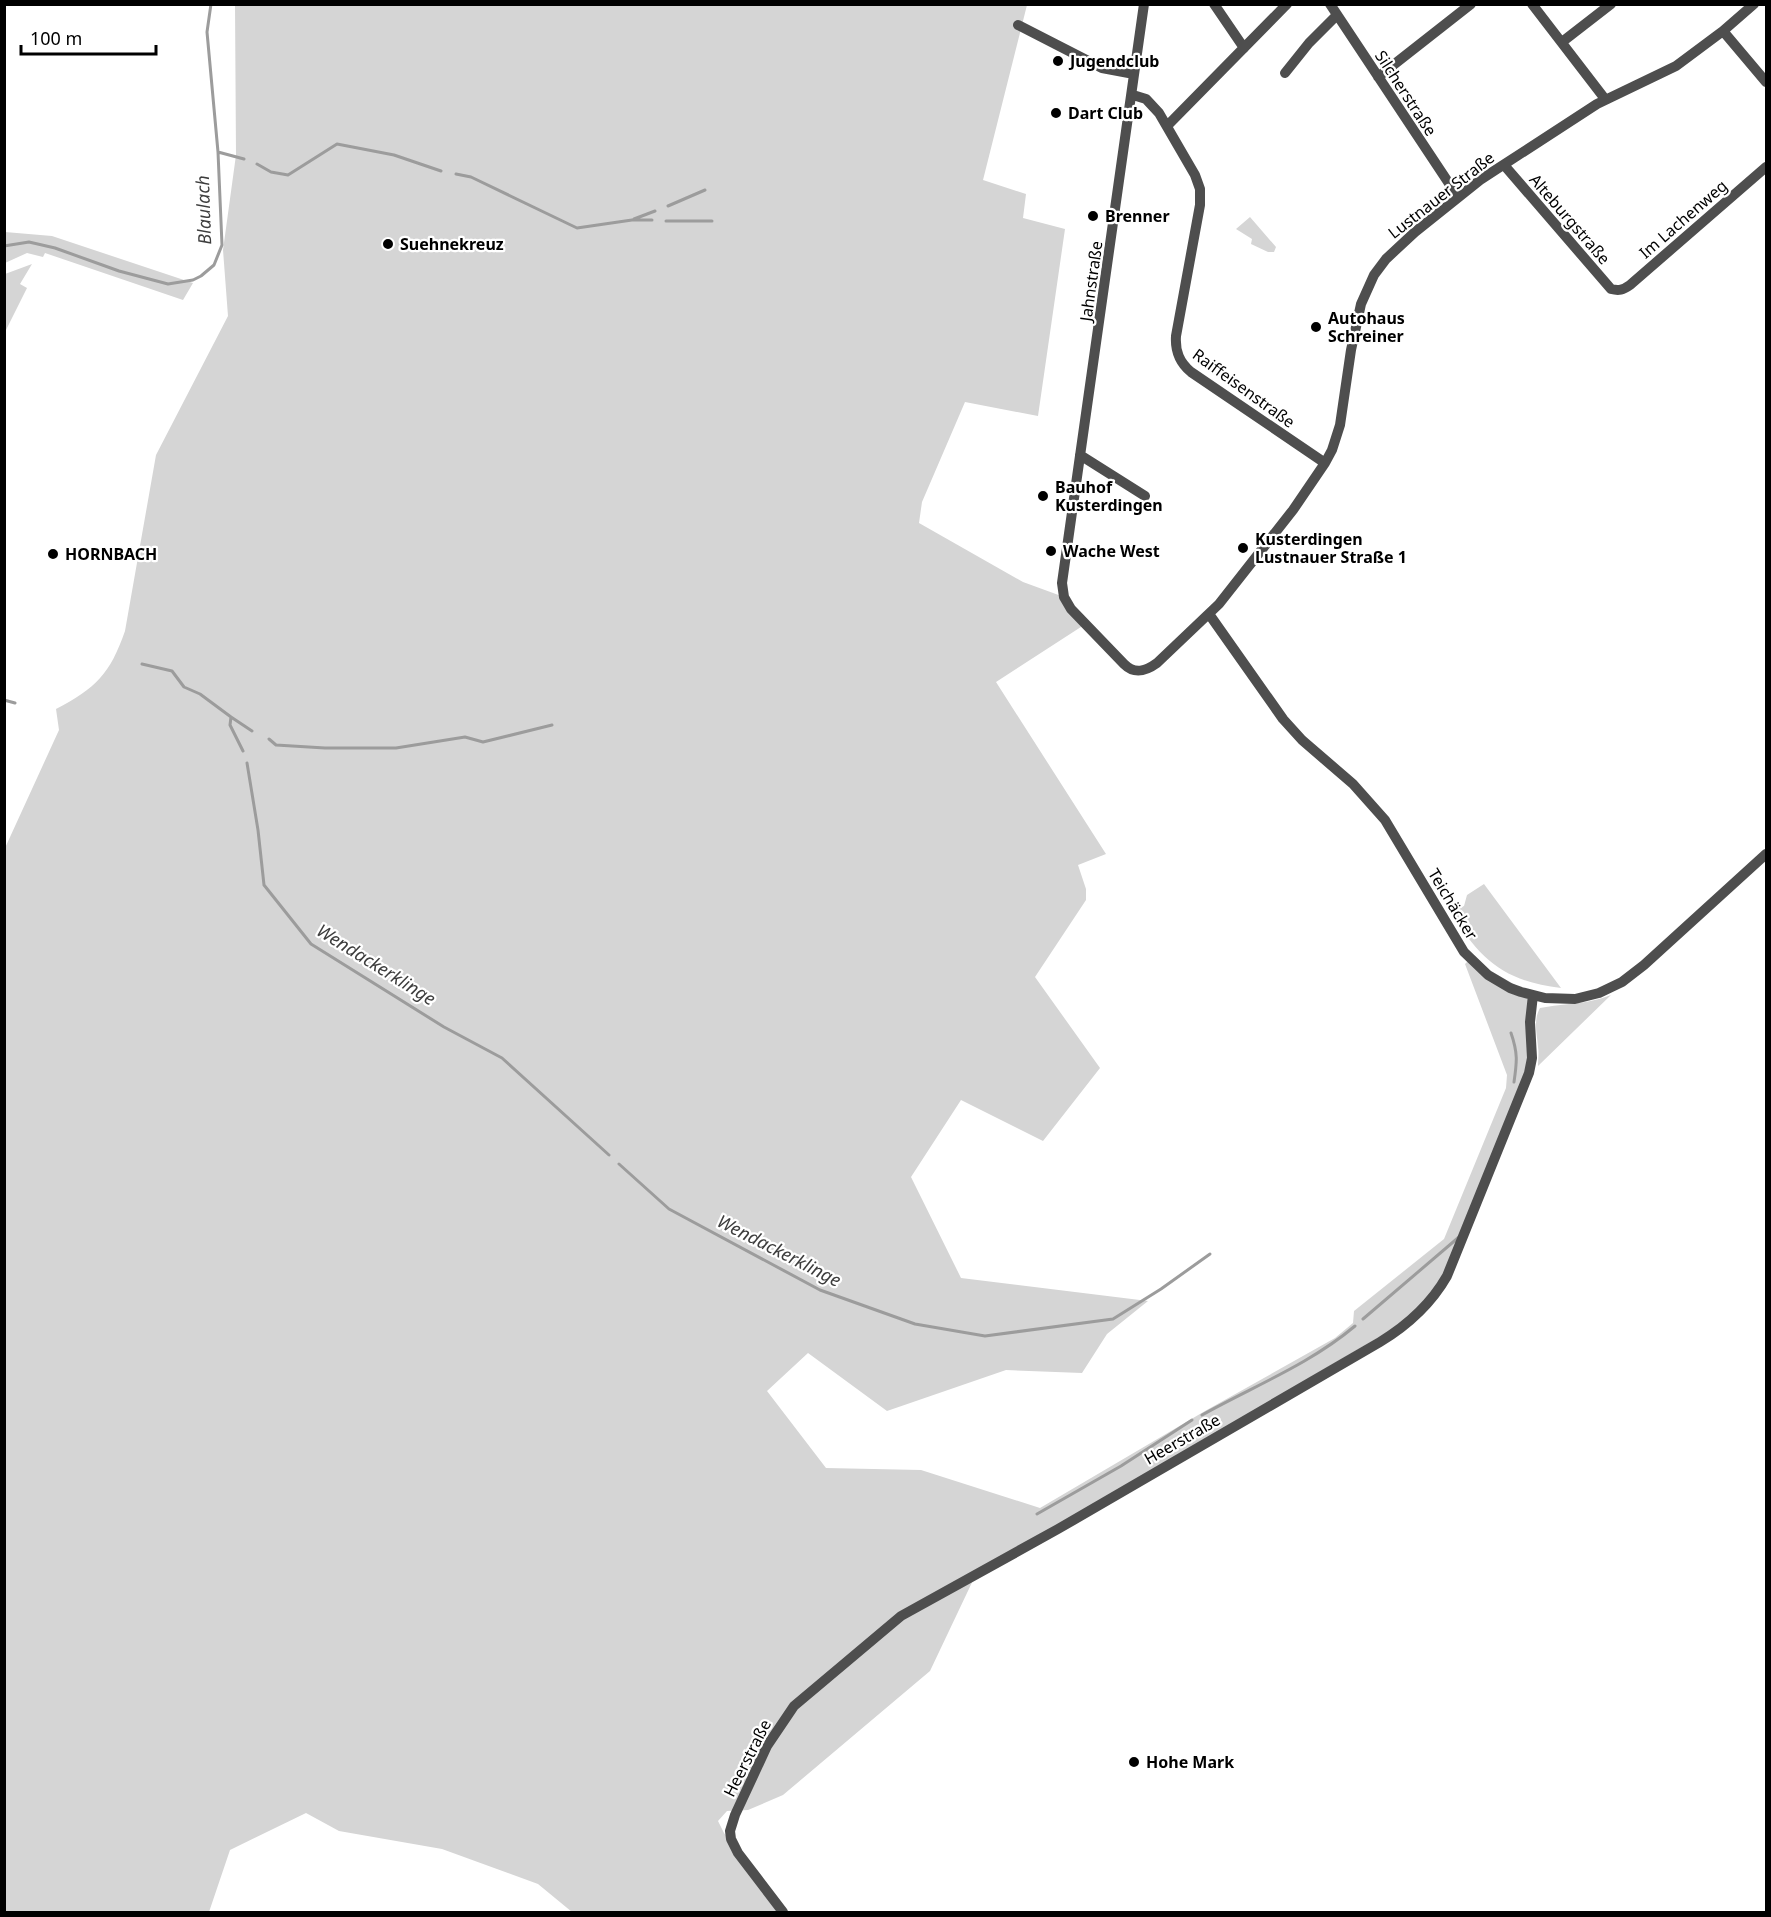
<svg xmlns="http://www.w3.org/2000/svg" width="1771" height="1917" viewBox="0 0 1771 1917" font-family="'Noto Sans',sans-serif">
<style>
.green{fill:#d5d5d5}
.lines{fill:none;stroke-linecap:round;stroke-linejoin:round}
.stream{stroke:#9c9c9c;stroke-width:3}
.minor{stroke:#4e4e4e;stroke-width:10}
.poi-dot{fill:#000;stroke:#fff;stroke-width:2}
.labels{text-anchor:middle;stroke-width:4.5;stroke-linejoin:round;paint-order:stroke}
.poi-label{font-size:16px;font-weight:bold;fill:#000;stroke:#fff;text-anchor:start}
.street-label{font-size:16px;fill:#000;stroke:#fff}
.water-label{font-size:18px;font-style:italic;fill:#3d3d3d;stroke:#fff}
</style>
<rect width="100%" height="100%" fill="#fff"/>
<!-- green -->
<path class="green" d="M235,5h792l-44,175 43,14 -3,24 42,11 -27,187 -73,-14 -43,100 -3,21 104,59 41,15 20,28 -88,57 110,172 -28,11 8,24v11l-51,77 65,91 -57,73 -82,-41 -50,77 50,101 187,23 -41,33 -25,39 -76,-3 -119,41 -79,-58 -41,38 59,77 95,2 119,38 165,-97 130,-73 18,-15 1,-12 90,-72 62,-151 1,-13 -42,-111 5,-5 63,36 -1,63 -85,218 -29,38 -442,260 -46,97 -147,124 -35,15 -21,1 -9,10 6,12 61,79h-213l-34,-28 -96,-35 -103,-18 -33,-18 -76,37 -21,62h-204v-1064l54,-118 -3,-21c40,-21 54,-35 69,-78l31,-176 72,-139 -5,-66 13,-95z
M1250,217l26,30 -2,5h-6l-17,-8 1,-5 -16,-10z
M5,232l47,4 141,47 -10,17 -138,-47 -2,4 -16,-4 -22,10z
M32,264l-12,20 7,4 -22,44v-58z
M1484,884l77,104c-57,-7 -81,-28 -110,-76l13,-6 3,-11z
M1611,995l-73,71c0,-6 1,-13 0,-19 -1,-13 -5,-27 2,-39 26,-5 45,-3 71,-13z"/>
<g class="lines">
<!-- stream -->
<path class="stream" d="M218,152l26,7
M257,164l14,8 17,3 49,-31 57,11 47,16
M456,174l15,3 106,51 55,-8h20
M668,206l37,-16
M634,219l21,-8
M666,221h46
M4,246l25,-4 26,6 64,23 49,13 25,-4 8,-4 13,-11 8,-20 -4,-93 -11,-120 4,-28
M142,664l30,7 12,16 16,7 31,23 -1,8 13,26
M4,700l11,3
M231,717l21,14
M269,739l7,6 49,3h71l69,-11 18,5 69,-17
M247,763l11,67 6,55 47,59 133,83 58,31 107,97
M1511,1033c7,20 6,29 3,49
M619,1164l50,45 151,81 95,34 70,12 128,-17 48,-30 49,-35
M1363,1319l96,-82
M1202,1415c52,-29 108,-51 153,-89
M1037,1514l84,-48 71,-46"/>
<!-- minor -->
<path class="minor" d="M1144,4l-82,579 2,14 7,12 53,55c11,11 22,7 33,-1l62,-59 74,-94 32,-47 7,-13 8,-25 11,-75 10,-46 13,-29 12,-16 29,-27 65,-52 117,-76 79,-38 47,-35 31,-27
M1214,4l30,44
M1330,4l128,193
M1532,4l73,95
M1018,25l84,43 32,6
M1723,31l43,51
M1562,42l49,-38
M1285,73l24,-30 28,-28
M1378,77l93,-73
M1133,95l13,4 13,14 36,62 5,14v16l-24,131c-1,15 3,26 15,36l134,91
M1167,126l120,-122
M1504,165l107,124c8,2 12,1 19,-4l136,-118
M1080,455l65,41
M1209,614l74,105 19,21 51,44 32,36 79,132 24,23 22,13 11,4 24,6 30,1 24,-6 23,-11 22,-17 122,-111
M783,1912l-45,-59 -7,-14 -1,-8 5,-16 32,-69 27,-40 107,-90 157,-87 322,-187c28,-17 51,-38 67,-66l82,-203 3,-15 -2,-36 3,-27"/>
</g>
<!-- markers -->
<g class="poi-dot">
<circle cx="1058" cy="61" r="6"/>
<circle cx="1056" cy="113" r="6"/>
<circle cx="1093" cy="216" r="6"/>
<circle cx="388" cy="244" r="6"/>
<circle cx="1316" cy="327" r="6"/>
<circle cx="1043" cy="496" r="6"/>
<circle cx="1243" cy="548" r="6"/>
<circle cx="1051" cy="551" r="6"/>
<circle cx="53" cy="554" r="6"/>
<circle cx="1134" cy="1762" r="6"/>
</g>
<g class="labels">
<!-- poi labels -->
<g class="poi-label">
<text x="1070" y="67">Jugendclub</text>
<text x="1068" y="119">Dart Club</text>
<text x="1105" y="222">Brenner</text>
<text x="400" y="250">Suehnekreuz</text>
<text x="1328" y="324">Autohaus<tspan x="1328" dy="18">Schreiner</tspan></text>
<text x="1055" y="493">Bauhof<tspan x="1055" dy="18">Kusterdingen</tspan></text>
<text x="1255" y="545">Kusterdingen<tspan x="1255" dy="18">Lustnauer Straße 1</tspan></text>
<text x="1063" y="557">Wache West</text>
<text x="65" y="560">HORNBACH</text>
<text x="1146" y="1768">Hohe Mark</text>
</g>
<!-- street labels -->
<g class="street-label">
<text transform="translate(1406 93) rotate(57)" y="6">Silcherstraße</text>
<text transform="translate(1441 195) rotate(-38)" y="6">Lustnauer Straße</text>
<text transform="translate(1570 219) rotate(49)" y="6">Alteburgstraße</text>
<text transform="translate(1683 219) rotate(-41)" y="6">Im Lachenweg</text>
<text transform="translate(1091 281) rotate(-82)" y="6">Jahnstraße</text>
<text transform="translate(1244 388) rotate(36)" y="6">Raiffeisenstraße</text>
<text transform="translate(1453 904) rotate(59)" y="6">Teichäcker</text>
<text transform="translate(1182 1439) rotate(-30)" y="6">Heerstraße</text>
<text transform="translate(747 1758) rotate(-63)" y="6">Heerstraße</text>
</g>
<!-- water labels -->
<g class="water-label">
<text transform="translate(204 210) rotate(-92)" y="6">Blaulach</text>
<text transform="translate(376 965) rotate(32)" y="6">Wendackerklinge</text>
<text transform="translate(779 1251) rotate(27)" y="6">Wendackerklinge</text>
</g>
</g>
<!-- border -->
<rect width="1771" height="1917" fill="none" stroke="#000000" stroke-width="12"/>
<!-- scale -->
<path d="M21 45v9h135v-9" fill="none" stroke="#000000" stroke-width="3"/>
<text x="30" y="45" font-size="18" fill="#000000" stroke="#ffffff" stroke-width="4.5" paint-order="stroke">100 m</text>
</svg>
